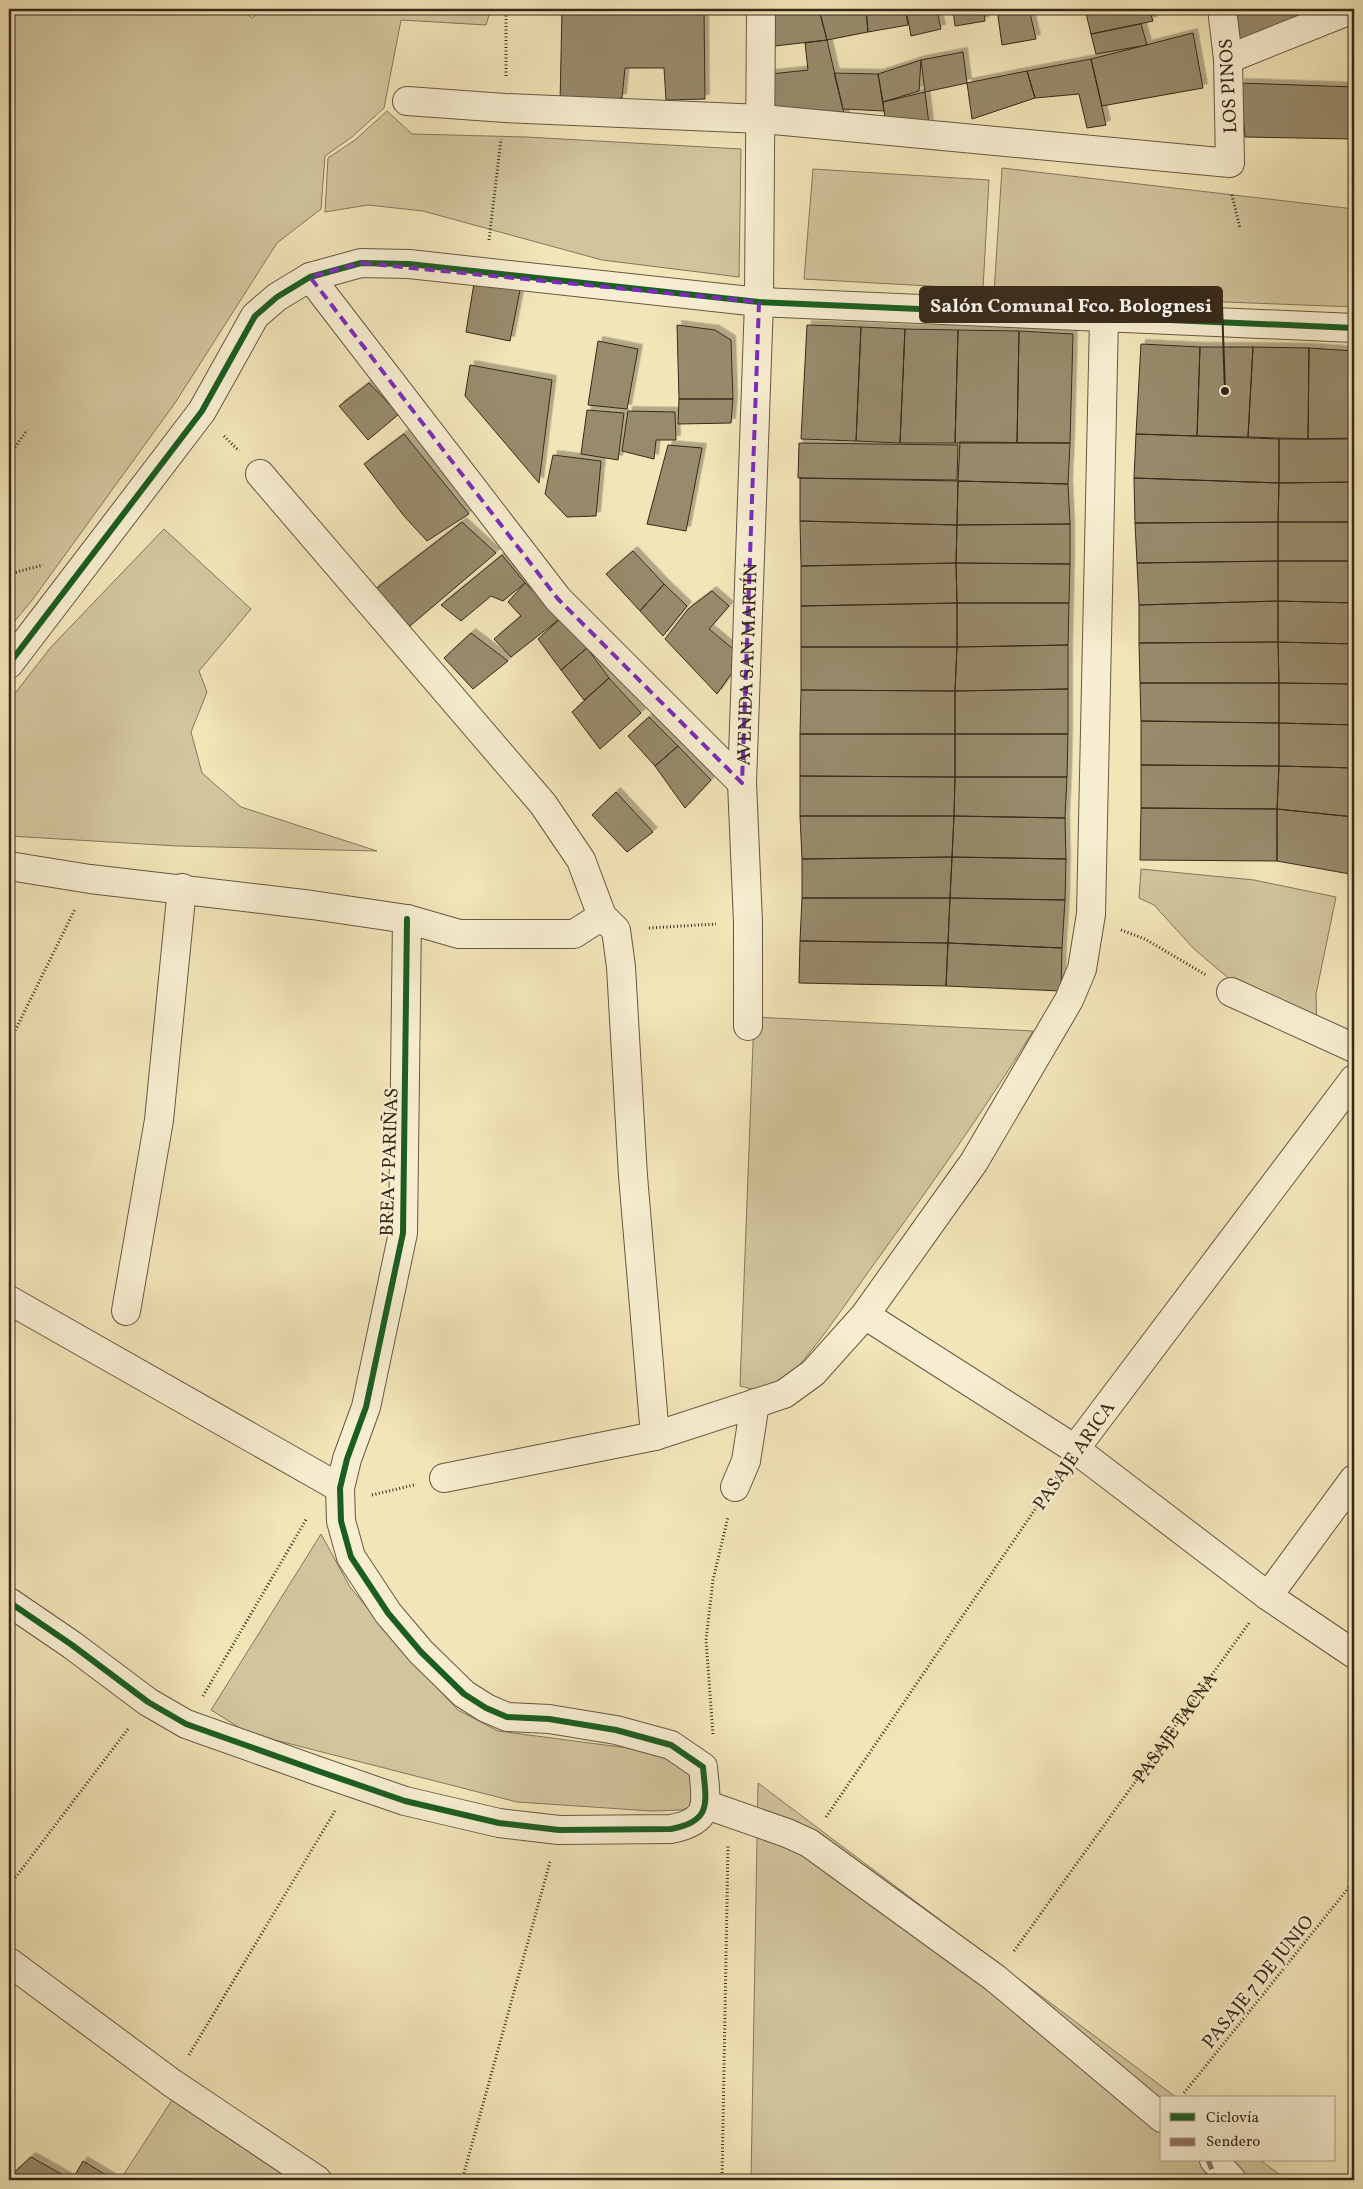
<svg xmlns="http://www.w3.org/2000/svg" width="1363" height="2189" viewBox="0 0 1363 2189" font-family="Vollkorn,serif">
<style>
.green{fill:#d2c59d;stroke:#84775c}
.building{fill:#988b6c;stroke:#36291a;filter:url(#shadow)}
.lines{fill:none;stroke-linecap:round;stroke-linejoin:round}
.street-casing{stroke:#655842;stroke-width:30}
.path{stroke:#36291a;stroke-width:3;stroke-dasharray:1 2.5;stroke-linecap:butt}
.street{stroke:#f7eed1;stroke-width:28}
.quiet{stroke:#8d6e63;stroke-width:5;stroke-dasharray:10 5;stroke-linecap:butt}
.cycleway-casing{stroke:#f7eed1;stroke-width:9}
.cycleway{stroke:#1b5e20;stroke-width:6}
.marked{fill:none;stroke:#7b2cbf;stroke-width:4;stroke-dasharray:10 6;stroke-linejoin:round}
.labels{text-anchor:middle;stroke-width:4.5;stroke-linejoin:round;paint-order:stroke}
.street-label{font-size:19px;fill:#36291a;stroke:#f7eed1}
.leader{fill:none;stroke:#36291a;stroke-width:2}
.callout-dot{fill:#36291a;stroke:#f7eed1;stroke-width:2}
.callout{fill:#36291a;stroke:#36291a;stroke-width:2}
.callout-label{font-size:20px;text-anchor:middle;font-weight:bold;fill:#fff}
</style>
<defs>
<filter id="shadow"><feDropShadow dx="4.5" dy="-4.5" stdDeviation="0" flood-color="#0004"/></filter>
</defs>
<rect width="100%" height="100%" fill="#f2e5b8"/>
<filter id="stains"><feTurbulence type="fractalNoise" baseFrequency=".004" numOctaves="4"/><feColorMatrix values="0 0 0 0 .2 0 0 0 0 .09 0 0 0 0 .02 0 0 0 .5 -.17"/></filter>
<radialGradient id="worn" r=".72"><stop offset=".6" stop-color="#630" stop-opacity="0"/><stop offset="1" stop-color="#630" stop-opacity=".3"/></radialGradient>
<!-- green -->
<path class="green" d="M9,9h227l17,9 6,-9h232l-5,16 -85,-5 -17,88 -32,29 -27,19 -4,53 -44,34 -102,160 -142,196 -24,29z
M387,111l25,23 114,3 215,12 -2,128 -137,-17 -179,-49 -55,-6 -43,7 3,-54 27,-18z
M1002,168l352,41v98l-360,-14z
M813,169l176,11 -6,109 -179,-10z
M164,529l87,80 -52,62 8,21 -16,40 11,41 39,34 136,44 -200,-5 -168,-10v-135l42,-54z
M1141,869l113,11 82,17 -20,97 1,39 -84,-51 -39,-33 -40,-44 -15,-7z
M754,1017l279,14c-49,80 -104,157 -159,233 -31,43 -60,89 -98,126l-17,1 -19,-5z
M321,1534l29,53 65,78 43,45 40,21 145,19 43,14 12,8 -4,34 -13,4 -29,1 -135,-9 -242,-62 -35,-12 -29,-18z
M758,1783l419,315h-15v62h98l27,20h-536z
M172,2100l119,80h-171z"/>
<!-- building -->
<path class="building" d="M562,9h142l1,90 -39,1 -2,-32h-39l-3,30 -62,5z
M786,9h33l8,31 -61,7 2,-34z
M819,9h47l2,23 -41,8z
M866,9h39l3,16 -40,7z
M906,9h45l-14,2 4,18 -30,7z
M953,9h31l1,12 -30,5z
M997,9h32l7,30 -34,6z
M1085,9h64l4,12 -62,13z
M1236,9h78l-74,31z
M1141,24l6,21 -51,9 -5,-20z
M1193,33l10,55 -101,18 -11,-47z
M827,40l18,78 -78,-9 4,-35 37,-4 -3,-27z
M963,52l4,31 -42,9 -4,-32z
M1091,59l15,66 -19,3 -8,-34 -44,4 -8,-27z
M921,60l-2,31 -36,11 -5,-28z
M1027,71l8,27 -63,21 -5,-36z
M834,73l44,1 6,37 -41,-2z
M1240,83l114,4v52l-109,-2z
M925,92l4,32 -44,-5 -2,-17z
M475,277l46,8 -11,56 -44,-9z
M677,325l38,5 16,10 2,59h-54z
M807,325l54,2 -5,114 -55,-2z
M861,327l44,2 -5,114 -44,-2z
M905,329l53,1 -3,113h-55z
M958,330l61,1 -2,112h-62z
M1019,331l54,3 -3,109h-53z
M598,341l40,8 -11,60 -39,-4z
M1141,344l59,3 -3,89 -61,-2z
M1200,347h53l-5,90 -51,-1z
M1253,347l56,1 -1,91 -60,-2z
M1309,348l45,3v87l-46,1z
M470,365l82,15 -13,103 -74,-87z
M369,383l30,31 -31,26 -29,-34z
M679,399h54l-2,24 -53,1z
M587,410l37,3 -6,47 -37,-6z
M628,411l47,1 1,28h-20l-2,19 -32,-8z
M404,434l65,80 -42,27 -23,-25 -40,-52z
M1136,434l143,5v44l-145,-5z
M1279,439h75v43l-75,1z
M960,442l110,1 -2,41 -110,-3z
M799,443l159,2 -1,35 -159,-2z
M668,445l34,3 -16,83 -39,-7z
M553,455l48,6 -5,55 -29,1 -22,-23z
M800,478l158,3 -1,44 -157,-4z
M1134,478l145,5 -1,39 -143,1z
M958,481l110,3 2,40 -113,1z
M1354,482v40h-76l1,-39z
M800,521l157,4 -1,38 -155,3z
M462,522l34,31 -86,73 -36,-36z
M1278,522v39l-141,2 -2,-40z
M1278,522h76v39h-76z
M1070,524v40l-114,-1 1,-38z
M633,551l31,33 -24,27 -34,-37z
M502,555l23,28 -22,18 -12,-5 -30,25 -20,-16z
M1278,561v40l-139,4 -2,-42z
M1278,561h76v42l-76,-2z
M956,563l1,40 -156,3v-40z
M956,563l114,1 -1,39h-112z
M525,583l37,34 -51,40 -17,-18 27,-23 -13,-14z
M664,584l23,22 -24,30 -23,-25z
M712,591l17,15 -20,23 34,28 -26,37 -52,-55 23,-30z
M1278,601v41l-139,1v-38z
M1278,601l76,2v41l-76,-2z
M957,603v44h-156v-41z
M957,603h112l-1,42 -111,2z
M562,617l25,31 -26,22 -23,-31z
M471,633l37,28 -35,28 -29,-31z
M1278,642l1,41h-139l-1,-40z
M1278,642l76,2v40l-75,-1z
M1068,645v44l-113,2 2,-44z
M801,647h156l-2,44 -154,-1z
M587,648l22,30 -25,22 -23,-30z
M609,678l32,35 -41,36 -28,-37z
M1140,683h139v40l-138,-2z
M1279,683l75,1v41l-75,-2z
M1068,689v45h-113v-43z
M801,690l154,1v43h-155z
M649,717l29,29 -23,20 -27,-30z
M1141,721l138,2v43l-138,-1z
M1279,723l75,2v43l-75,-2z
M800,734h155v43l-155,-1z
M955,734h113l-1,43h-112z
M678,746l33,34 -26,28 -30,-42z
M1141,765l138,1 -2,43 -136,-1z
M1279,766l75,2v49l-77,-8z
M800,776l155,1 -1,39h-154z
M955,777h112l-2,41 -111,-2z
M616,792l37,40 -26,20 -35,-37z
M1141,808l136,1v52l-137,-1z
M1277,809l77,8v49l-4,8 -73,-13z
M800,816h154l-2,41 -150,2z
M954,816l111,2 1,41 -114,-2z
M952,857l-2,41h-148v-39z
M952,857l114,2 -1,41 -115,-2z
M802,898h148l-2,45 -148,-2z
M950,898l115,2 -3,48 -114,-5z
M800,941l148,2 -2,43 -147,-3z
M948,943l114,5 -1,43 -115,-5z
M31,2157l41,23 11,-19 28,17 -1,2h-101v-3z"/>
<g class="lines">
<defs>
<g id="street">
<path d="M1228,59l125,-50"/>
<path d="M407,101l98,7 257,11 468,44 -2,-104 -6,-50"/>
<path d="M310,277l248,322 184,184"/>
<path d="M260,474l283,330 38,56 21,56 14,14 5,37 12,209 22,260"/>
<path d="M9,664l193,-253 53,-95 22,-19 33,-20 51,-14 48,1 350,38 595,26"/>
<path d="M9,866l81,13 222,26 95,14 52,15h115l28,-18"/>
<path d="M1231,992l123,56"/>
<path id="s2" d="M748,1026v-104l-6,-139 17,-481 2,-293"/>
<path d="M9,1300l331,188"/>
<path d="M126,1311l33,-191 23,-232"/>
<path d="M865,1315l210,134 193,147 86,58"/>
<path d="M1075,1449l279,-370"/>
<path d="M444,1478l211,-42 129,-42 29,-21 52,-58 109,-153 95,-162 13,-31 9,-55 13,-596"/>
<path d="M735,1487l11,-26 9,-58"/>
<path d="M1268,1596l86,-117"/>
<path d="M9,1602l63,43 76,57 38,22 132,47 87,30 94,22 60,7 112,-1c42,-8 35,-27 32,-62l-32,-22 -55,-15 -67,-11 -42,-2 -21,-9 -22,-14 -43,-42 -33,-39 -37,-56 -10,-36 -1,-33 7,-29 19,-52 37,-174 4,-314"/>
<path d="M707,1805l80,28 22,10 186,135 167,140"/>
<path d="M9,1962l163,121 145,97"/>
<path d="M1214,2160l18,20"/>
</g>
</defs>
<!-- street casing -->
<use href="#street" class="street-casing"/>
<!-- path -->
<g class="path">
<path d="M506,76v-67"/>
<path d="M1232,195l8,33"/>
<path d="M489,240l12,-101"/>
<path d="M224,436l15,15"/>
<path d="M9,456l18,-26"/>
<path d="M9,574l34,-9"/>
<path d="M649,928l67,-4"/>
<path d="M1121,930l24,9 61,36"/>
<path d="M9,1043l66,-134"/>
<path d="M372,1495l42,-10"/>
<path d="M203,1696l104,-178"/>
<path d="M713,1734l-7,-94 7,-60 15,-63"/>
<path d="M826,1817l231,-340"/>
<path d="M9,1886l119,-157"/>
<path id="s1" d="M1014,1951l235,-328"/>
<path d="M189,2055l146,-244"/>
<path d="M1184,2093l170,-212"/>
<path d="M462,2180l88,-318"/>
<path d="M722,2180l6,-335"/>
</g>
<!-- street -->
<use href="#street" class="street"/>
<!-- quiet -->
<path class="quiet" d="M1208,2160l8,20"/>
<defs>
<path id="cycleway" d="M9,664l193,-253 53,-95 22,-19 33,-20 51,-14 48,1 350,38 595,26
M9,1602l63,43 76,57 38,22 132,47 87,30 94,22 60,7 112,-1c42,-8 35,-27 32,-62l-32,-22 -55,-15 -67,-11 -42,-2 -21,-9 -22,-14 -43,-42 -33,-39 -37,-56 -10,-36 -1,-33 7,-29 19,-52 37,-174 4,-314"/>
</defs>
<!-- cycleway casing -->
<use href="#cycleway" class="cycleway-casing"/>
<!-- cycleway -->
<use href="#cycleway" class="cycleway"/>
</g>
<!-- marked area -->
<path class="marked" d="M361,263l398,39 -17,481 -184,-184 -248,-322z"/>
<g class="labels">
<!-- street labels -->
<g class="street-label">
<text transform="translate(1227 86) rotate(-93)" y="7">LOS PINOS</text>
<text dy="7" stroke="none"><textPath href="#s2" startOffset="362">AVENIDA SAN MARTÍN</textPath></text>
<text transform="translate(388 1162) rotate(-88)" y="7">BREA Y PARIÑAS</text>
<text transform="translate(1073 1455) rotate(-55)" y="7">PASAJE ARICA</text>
<text dy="7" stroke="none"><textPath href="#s1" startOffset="275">PASAJE TACNA</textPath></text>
<text transform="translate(1257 1981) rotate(-51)" y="7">PASAJE 7 DE JUNIO</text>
</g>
</g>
<!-- callouts -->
<path class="leader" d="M1225 391L1222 305"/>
<circle class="callout-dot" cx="1225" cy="391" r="5"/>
<rect class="callout" x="920" y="287" width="302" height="35" rx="5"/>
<g class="callout-label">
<text x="1071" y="312">Salón Comunal Fco. Bolognesi</text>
</g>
<!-- margin -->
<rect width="1363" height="2189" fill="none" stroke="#f2e5b8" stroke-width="30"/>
<rect x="10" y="10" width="1343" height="2169" fill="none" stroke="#36291a" stroke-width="2.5"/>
<rect x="15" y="15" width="1333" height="2159" fill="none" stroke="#36291a"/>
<!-- legend -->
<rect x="1160" y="2096" width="175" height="65" fill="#f7eed1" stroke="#aa9f88"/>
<rect x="1170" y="2113" width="25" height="8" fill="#1b5e20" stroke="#aa9f88"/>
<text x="1206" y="2122" font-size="15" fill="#36291a">Ciclovía</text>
<rect x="1170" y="2138" width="25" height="8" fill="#8d6e63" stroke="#aa9f88"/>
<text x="1206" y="2146" font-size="15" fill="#36291a">Sendero</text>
<rect width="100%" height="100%" filter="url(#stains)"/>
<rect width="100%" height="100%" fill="url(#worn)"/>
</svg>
